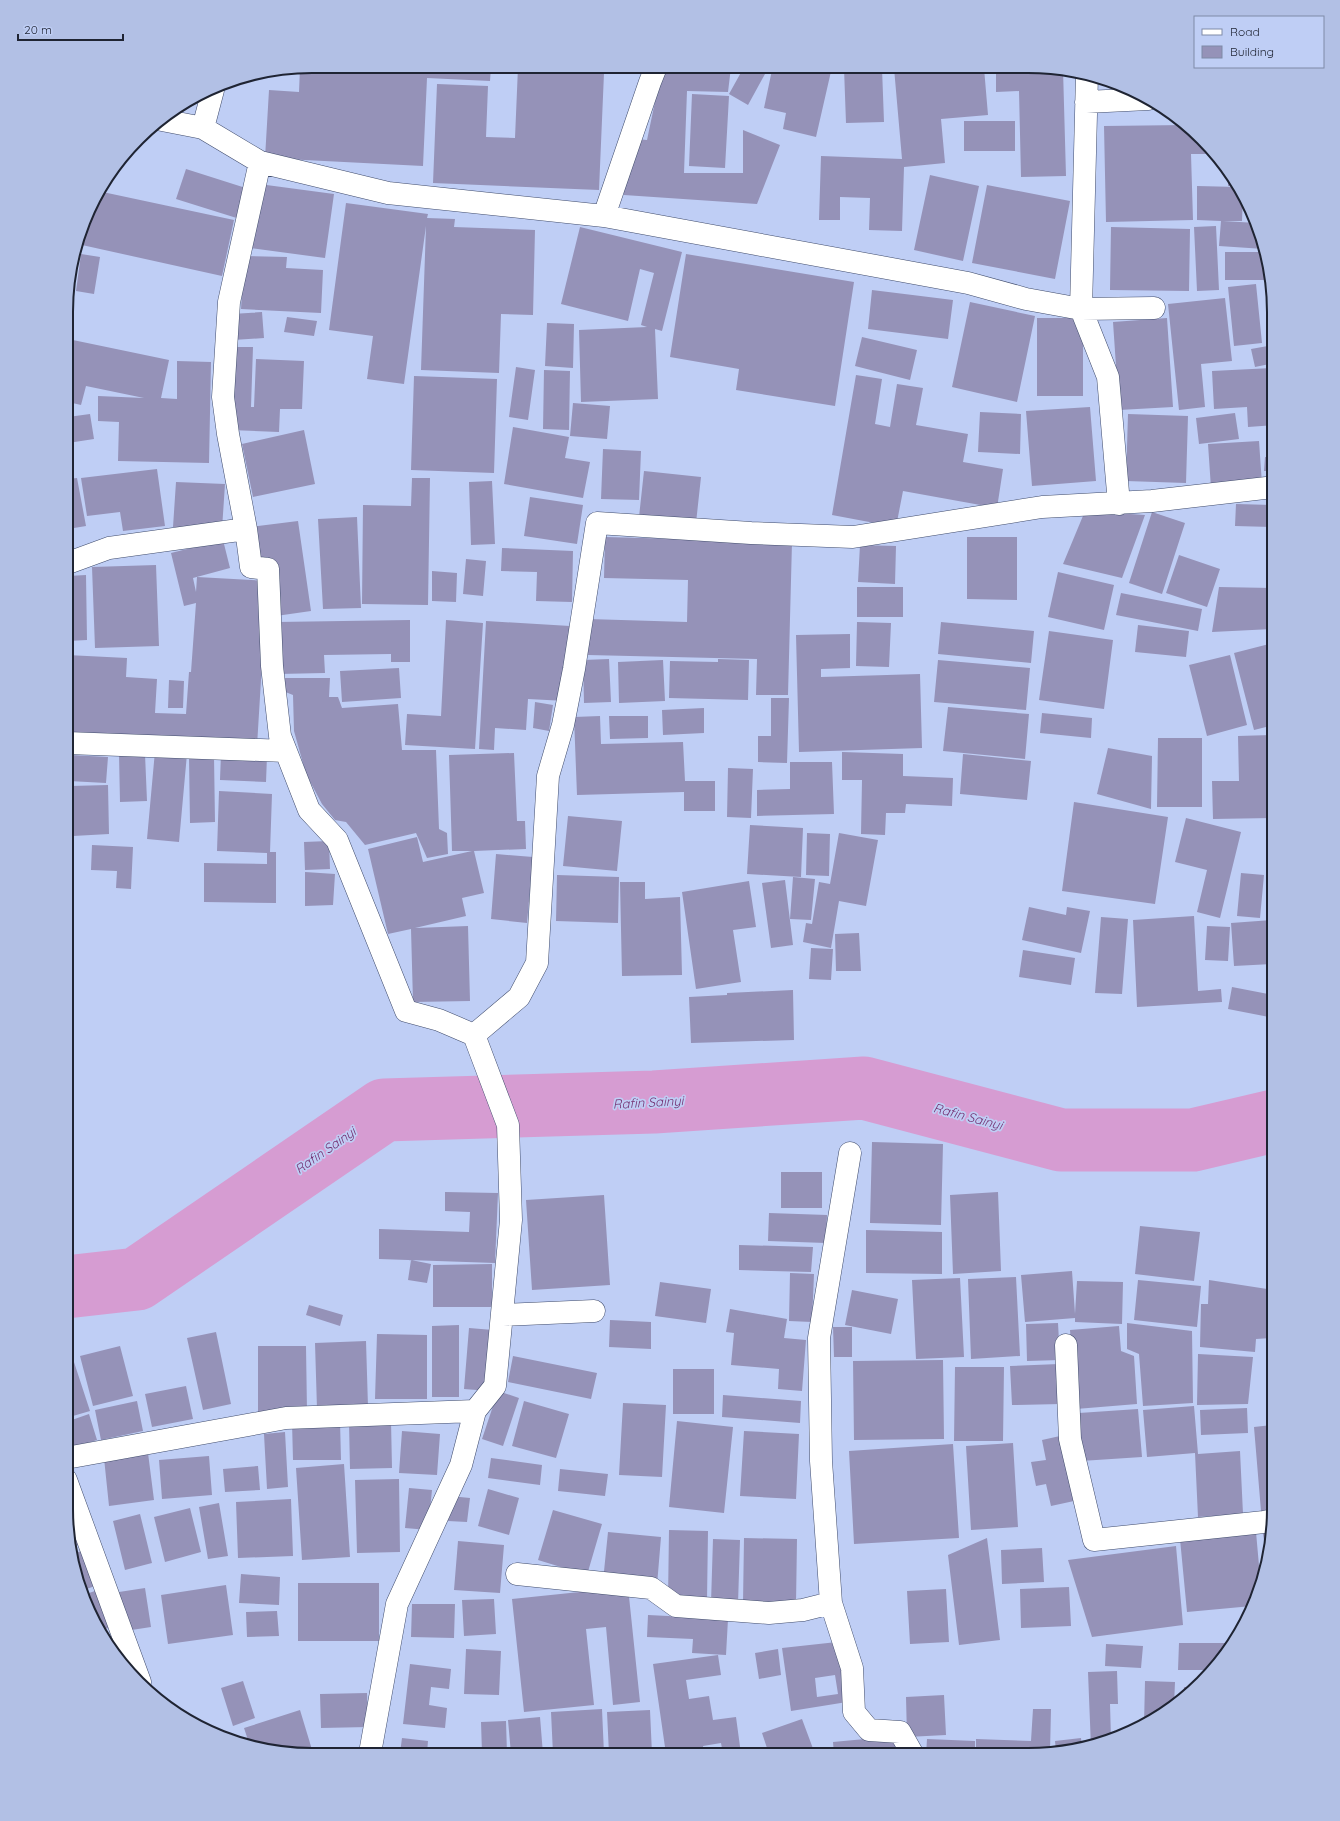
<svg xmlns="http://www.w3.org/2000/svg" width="1340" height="1821" viewBox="0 0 1340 1821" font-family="Quicksand,sans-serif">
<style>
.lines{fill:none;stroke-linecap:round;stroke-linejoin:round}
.river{stroke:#d69cd2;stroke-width:63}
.building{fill:#9592b8;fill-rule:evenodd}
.street-casing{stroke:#404c6c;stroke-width:23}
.street{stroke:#fff;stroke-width:22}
.labels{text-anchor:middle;stroke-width:3.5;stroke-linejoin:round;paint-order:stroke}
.water-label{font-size:13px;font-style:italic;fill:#753172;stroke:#bfcef5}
.rim{fill:none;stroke:#1f2433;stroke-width:2}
</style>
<rect width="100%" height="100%" fill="#bfcef5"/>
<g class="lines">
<!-- river -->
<path class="river" d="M66,1287l71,-8 247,-169 270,-8 210,-14 197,52h132l81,-19"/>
</g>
<!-- building -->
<path class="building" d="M312,66l179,1 -1,14 -63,-3 -4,88 -158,-8 4,-68 30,2 1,-24z
M518,67h104v7l-18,-1 -5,117 -166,-7 4,-99 51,2 -2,51 29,1z
M666,67h65l-3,25 -41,-1 -3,82h59v-43l37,15 -23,59 -133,-9v-28l12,-28 11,1 9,-43z
M744,67h8l13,7 -17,31 -19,-11z
M832,67l-16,70 -33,-8 3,-16 -22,-5 8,-38 -8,-3z
M844,68h38l2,54 -38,1z
M894,68h17v4l49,-4h24l4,47 -47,4 4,44 -41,4 -2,64 -33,-1 1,-32 -30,-1v23h-21l2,-64 81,3z
M996,68l67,1 3,107 -45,1 -2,-86 -23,1z
M692,94l37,2 -4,72 -36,-2z
M964,121h51v30h-51z
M1185,125l31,29h-25l2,66 -87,2 -2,-96z
M186,169l66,21 -9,30 -67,-21z
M1228,172l9,14h-9z
M930,175l49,11 -16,75 -49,-11z
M259,184l75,10 -9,64 -75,-10z
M987,185l83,16 -15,78 -83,-16z
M1197,186l41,1 5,7 -1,27h-19l33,2 8,21v5l-45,-3 2,-25 -24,-1z
M98,191l136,29 -12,56 -140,-31 4,-19z
M346,203l82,11 -1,4 28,1 -1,8 81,3 -2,85 -32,-1 -2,59 -78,-3 5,-144 -22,158 -37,-5 6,-43 -44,-6z
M1216,226l3,64 -22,1 -3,-64z
M580,227l102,25 -20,79 -7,-2 3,70 -77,3 -2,-72 68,-3 -6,-2 13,-52 -14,-4 -12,52 -67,-17z
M1111,227l79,2 -1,62 -79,-1z
M1225,252h41l4,28h-45z
M81,254l19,3 -6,37 -18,-3z
M686,254l168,28 -19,124 -99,-16 3,-21 -69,-12z
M244,256l43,1 -1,11 37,2 -2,43 -80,-4z
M1256,284l6,59 -28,3 -6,-59z
M872,290l81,10 -5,39 -80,-10z
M1225,298l7,63 -31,3 4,43 -26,3 -11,-106z
M970,302l65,14 -18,86 -65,-15z
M262,312l2,26 -31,2 -1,-26z
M287,317l30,4 -3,15 -30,-4z
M1037,318h46v78h-46z
M1167,318l6,89 -54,3 -6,-88z
M547,323l27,1 -1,44 -28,-2z
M862,337l55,13 -7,30 -55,-14z
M68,339l101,21 -8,38 16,1v-38l34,1 -2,101 -91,-2 1,-39 -21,-1v-25l46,2 -58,-12 -5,19 -13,-3z
M1274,345v18l-19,4 -4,-18z
M233,347h20l-2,60h3l2,-48 48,2 -2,48h-22l-1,23 -49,-2z
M516,367l19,3 -7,50 -19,-3z
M1274,368v57l-26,2 -1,-20 -33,2 -2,-38z
M544,370l26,1 -1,59 -26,-1z
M856,375l26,4 -7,45 15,3 7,-43 26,4 -7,37 52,9 -5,28 40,7 -6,39 -94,-17 -7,36 -64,-12z
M414,376l83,3 -3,94 -83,-3z
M573,403l37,3 -3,33 -37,-3z
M1090,407l6,74 -64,5 -6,-75z
M980,412l41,2 -1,40 -42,-2z
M1235,413l4,26 -40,5 -3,-26z
M90,414l4,25 -26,4v-26z
M1128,414l60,2 -2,67 -60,-2z
M513,427l56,10 -4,21 25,4 -7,36 -79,-14z
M304,430l11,54 -62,13 -11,-53z
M1259,441l3,43 -51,4 -3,-44z
M603,449l38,2 -2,49 -38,-1z
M1265,457l9,1v13h-10z
M157,469l8,57 -42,5 -3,-19 -33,4 -6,-38z
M644,471l57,6 -5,46 -57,-6z
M77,478l9,48 -18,3v-50z
M412,478h18l-2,127 -66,-1 1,-99 48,1z
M492,481l3,63 -24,1 -2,-63z
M176,482l49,2 -3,45 -49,-2z
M530,497l53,8 -6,39 -53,-8z
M1236,504l38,1v22l-39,-1z
M1085,511l60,4 -23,63 -59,-14z
M1152,512l33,11 -23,71 -33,-11z
M357,517l4,91 -38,1 -5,-90z
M298,521l13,90 -35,5 -8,-59 -14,2 -4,-32z
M605,537l187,5 -4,153h-32l1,-36 -169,-4v-36l99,3 1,-42 -84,-2z
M967,537h50v63l-50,-1z
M223,540l7,28 -37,10 3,14 1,-15 70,4 -10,165 -190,-12v-79l60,3 -1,19 31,2 -2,34 31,1 3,-42h2l5,-69 -12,3 -13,-53z
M860,545l36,1 -1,38 -37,-2z
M502,548l71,3 -1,51 -36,-1 1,-29 -36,-1z
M1179,555l41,14 -13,38 -41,-14z
M466,559l20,2 -3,35 -20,-2z
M156,565l3,81 -64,2 -3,-81z
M432,571l25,2 -1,29 -24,-1z
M1058,572l56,13 -10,45 -56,-13z
M86,575l1,65 -19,1v-65z
M857,587h46v30h-46z
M1219,587l55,1v41l-62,3z
M1121,593l81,16 -4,22 -82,-16z
M410,620v42h-19v-8l-67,1 1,18 -47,1 -1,-52z
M446,620l37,3 -8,126 -70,-4 2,-31 34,2z
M486,621l84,5 -4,75 -38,-2 -2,31 -31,-2 -1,22 -15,-1z
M857,622l34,1 -2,44 -33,-1z
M941,622l93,9 -3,32 -93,-9z
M1138,625l51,6 -3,26 -51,-5z
M1049,631l64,9 -9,69 -65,-9z
M850,634v34l-29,1v8l99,-3 2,74 -123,4 -3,-117z
M1273,643l1,82 -20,5 -20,-77z
M1230,655l17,70 -40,11 -18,-71z
M609,659l2,43 -27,1 -1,-43z
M718,659l31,1 -1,40 -79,-2 1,-37 48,1z
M663,660l2,41 -46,2 -1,-41z
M938,660l92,8 -4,42 -92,-8z
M399,668l2,30 -59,4 -2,-31z
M284,678h46l-1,19h9l4,11 56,-4 4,46h34l3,79 8,4 1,21 -21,4 -11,-25 -51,12 -19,-23 -11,-2 -13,-16 -16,-30 -12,-43 -1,-36 -10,-4z
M169,680l15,1 -1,27h-15z
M771,698h18l-2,65 -29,-1v-26h13z
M535,702l18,3 -4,26 -16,-3z
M948,707l81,7 -4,45 -82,-8z
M704,708v25l-41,2 -1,-25z
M1042,713l50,5 -1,20 -51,-5z
M600,716l1,28 82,-2 2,39h30v30h-31v-19l-107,3 -3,-78z
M609,716h39v22l-38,1z
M1271,735l2,83 -60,1 -1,-38h27l-1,-45z
M1158,738h44v69h-45z
M1108,748l44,8 -1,53 -54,-15z
M155,751l32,3 -8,88 -32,-3z
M842,752l61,2v22l50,2 -1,28 -46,-2 -1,9h-19l-1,22 -24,-1 1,-54h-20z
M514,753l3,68h8l1,28 -52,2 10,42 -22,5 4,18 -51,12 53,-2 2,75 -57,1 -2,-73 -23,5 -20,-85 49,-12 6,25 49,-11h-20l-3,-96z
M119,754h26l2,47 -27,1z
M221,754l46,2 -1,26 -46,-2z
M963,754l68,7 -4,39 -67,-6z
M70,755l38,2 -2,26 -37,-2z
M214,756l1,66 -25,1 -1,-66z
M790,762h42l2,52 -77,2v-26l33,-1z
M728,768l25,1 -2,49 -24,-1z
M108,785l1,49 -36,2 -2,-50z
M219,791l53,3 -2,58h6v51l-72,-1v-39l63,1v-11l-50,-2z
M1074,802l94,15 -13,87 -93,-13z
M568,816l54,5 -5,50 -54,-5z
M1186,818l55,14 -21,86 -23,-6 10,-42 -32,-8z
M750,825l53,3 -2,49 -54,-3z
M807,833l23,1 -1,42 -23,-1z
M839,833l39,7 -12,66 -27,-5 -8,47 -28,-6 3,-19 6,1 7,-42 11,2z
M329,841l1,28 -25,1 -1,-28z
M92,845l41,2 -2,42 -15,-1 1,-17 -26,-1z
M496,854l37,3 -6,66 -36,-4z
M305,872l30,2 -2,31 -28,1z
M1241,873l23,2 -4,43 -23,-2z
M557,875l62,2 -1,46 -62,-2z
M793,877l22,2 -4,41 -21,-1z
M785,880l8,65 -22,3 -9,-65z
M749,881l7,46 -23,3 8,52 -45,7 -14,-97z
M620,882h25v17l35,-2 2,78 -60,1z
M1029,907l37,8 1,-8 23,4 -9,42 -59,-13z
M1194,916l4,75 23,-2 1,13 -85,5 -4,-87z
M1101,917l27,2 -6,75 -27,-1z
M1272,920l2,44 -40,2 -3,-43z
M1207,926l23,1 -2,34 -23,-1z
M859,933l2,38h-25l-1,-37z
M811,948l22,1 -2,31 -22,-1z
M1023,950l52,8 -4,27 -52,-8z
M1232,987l41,8 -4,22 -41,-8z
M793,990l1,50 -103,3 -2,-46 38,-2v-2z
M872,1142l71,2 -2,81 -71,-2z
M781,1172h41v36h-41z
M445,1192l53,1 -3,70 -116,-4v-30l90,3 1,-20 -25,-1z
M998,1192l3,79 -48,3 -3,-79z
M604,1195l6,90 -78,5 -6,-90z
M769,1213l58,2 -1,28 -58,-2z
M1140,1226l60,6 -6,49 -59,-7z
M866,1230l76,2v42l-76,-1z
M739,1245l74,2 -2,25 -72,-2z
M411,1260l20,4 -4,19 -19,-3z
M492,1264v43h-59v-42z
M1072,1271l3,43 2,-33 46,1 -1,42 -47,-2v-4l-50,4 -4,-47z
M790,1273l24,1 -2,48 -23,-1z
M1016,1277l4,79 -49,3 -3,-80z
M960,1278l4,79 -48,2 -4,-79z
M1138,1280l63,6 -4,41 -63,-7z
M1209,1280l65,10v26l-3,22 -15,1 -1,13 -55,-5 1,-43h7z
M660,1282l51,7 -5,34 -51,-7z
M852,1290l46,9 -7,35 -46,-9z
M309,1305l34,10 -3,11 -34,-11z
M730,1309l57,10 -3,19 22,2 -4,51 -24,-2 1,-20 -48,-4 3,-32 -8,-1z
M610,1320l41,2v27l-42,-2z
M1058,1323l2,37 -33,1 -1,-37z
M1127,1323l65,8 1,72 -50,3 -4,-52 -12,-5z
M459,1325v72h-27v-71z
M1119,1326l2,25 13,5 3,48 -61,5 -6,-79z
M833,1327h19v30h-18z
M469,1328l24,2 -4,61 -25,-2z
M216,1332l15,72 -28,6 -16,-72z
M377,1334l50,1v64h-52z
M366,1341l2,66 -51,2 -2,-66z
M120,1346l13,50 -40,10 -13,-50z
M258,1346h48l1,66 -49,1z
M1198,1354l55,3 -5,47 -51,1z
M513,1356l84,17 -6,26 -83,-17z
M73,1359l17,52 -24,7v-57z
M943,1360l1,79 -90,1 -1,-79z
M1059,1364l2,40 -49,1 -2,-39z
M955,1367h49l-1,74h-49z
M673,1369h41v45h-41z
M186,1386l7,33 -41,8 -7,-33z
M498,1391l21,7 -16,48 -21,-7z
M723,1395l78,6 -1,22 -78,-6z
M137,1401l6,30 -42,9 -6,-30z
M524,1401l45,13 -13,44 -44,-12z
M623,1403l43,2 -4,72 -43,-2z
M1194,1406l4,48 42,-3 3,63 -45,3 -3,-64 -48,4 -4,-47z
M1247,1408l1,25 -47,2 -1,-25z
M1138,1409l4,48 -61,4 -2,-48z
M89,1414l8,26 -31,10v-28z
M340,1421l1,39h-48l-1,-38z
M391,1421l1,47 -42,1 -1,-47z
M677,1421l56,6 -9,86 -55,-6z
M1273,1425v85l-12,1 -7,-84z
M402,1431l38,3 -3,41 -38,-2z
M744,1431l55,3 -3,65 -56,-3z
M285,1432l3,55 -21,2 -3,-55z
M1060,1436l14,65 -23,5 -5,-22 -10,2 -5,-24 15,-2 -4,-20z
M1013,1443l5,84 -47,3 -5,-84z
M953,1444l6,94 -105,6 -5,-93z
M148,1453l6,47 -45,6 -5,-48z
M209,1456l3,39 -50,4 -3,-39z
M491,1458l51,7 -2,20 -52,-7z
M344,1464l6,93 -48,3 -6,-92z
M258,1466l2,24 -35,2 -2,-23z
M560,1469l48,5 -3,22 -47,-5z
M399,1479l1,73 -43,1 -2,-73z
M409,1488l23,2 -4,40 -23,-2z
M488,1489l31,9 -10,37 -31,-9z
M450,1496l20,2 -3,24 -19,-1z
M291,1499l2,57 -55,2 -2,-56z
M219,1503l9,53 -20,3 -9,-52z
M190,1508l11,44 -36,10 -11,-45z
M66,1509l15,35 -10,4z
M553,1510l49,14 -15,51 -49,-15z
M140,1514l12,49 -27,7 -12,-49z
M1273,1526l-6,33 -5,-31z
M669,1530l39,1 -1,69h-39z
M608,1532l53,5 -4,48 -54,-4z
M1256,1532l5,56 -9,18 -65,6 -7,-73z
M744,1538l53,1 -1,65 -53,-1z
M987,1538l13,102 -41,5 -11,-90z
M713,1539l27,1 -2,64 -27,-1z
M458,1541l46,4 -4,48 -46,-3z
M1176,1546l7,79 -91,12 -24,-77z
M1042,1548l2,34 -42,2 -1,-34z
M84,1550l11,36 -14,5 -7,-18 -2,-19z
M241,1574l39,3 -1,28 -40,-2z
M298,1583h81v58h-81z
M226,1585l7,50 -65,9 -7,-49z
M628,1587l12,115 -27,3 -7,-78 -20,2 8,76 -70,7 -12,-113z
M1069,1587l2,39 -50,2 -1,-39z
M145,1588l6,39 -26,4 -6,-39z
M946,1589l3,53 -39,2 -3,-53z
M98,1590l13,37 -11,4 -9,-13 -8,-23z
M494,1599l2,35 -32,2 -2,-36z
M412,1604h43l-1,34 -43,-1z
M277,1611l2,25 -32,1 -1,-25z
M648,1615l80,4 -2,36 -34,-2 1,-14 -46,-2z
M837,1642l10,60 -56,9 -9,-63zM835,1675l3,19 -21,3 -2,-19z
M1179,1643h55l-23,27h-33z
M1106,1644l37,2 -2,22 -36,-2z
M466,1649l35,2 -2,44 -35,-1z
M778,1649l3,26 -22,4 -4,-26z
M718,1655l3,20 -35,5 3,19 20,-3 4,24 23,-3 5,37h-18l-2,-11 -18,3 1,8h-38l-13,-90z
M410,1664l41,5 -2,20 -18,-2 -2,18 18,3 -2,20 -42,-4z
M1117,1671l1,33h-8l1,35 -20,8 -3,-75z
M243,1681l12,37 -22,8 -12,-38z
M1145,1681l30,1 -1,23 -30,20z
M1184,1687l12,1 -13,11z
M367,1693l1,34 -47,1 -1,-34z
M944,1695l2,40 -39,2 -1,-40z
M602,1709l2,45h-51l-2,-42z
M1033,1709h18l-1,43 -22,3h-52v-16l55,2z
M300,1710l13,43h-33l-30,-7 -6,-18z
M650,1710l2,44h-43l-2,-42z
M540,1717l3,37h-32l-3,-34z
M802,1719l13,35h-46l-7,-21z
M506,1721l1,33 -25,-1 -1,-31z
M897,1736l2,19 -65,-1 -1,-12z
M402,1738l26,3 -1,12h-27z
M1081,1738l1,10 -26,3 -1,-10z
M927,1739l48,2v14h-49z"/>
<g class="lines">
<defs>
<path id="street" d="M1087,75l-6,234 27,68 11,127
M1086,102l62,-3
M162,120l41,8 10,-38
M203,128l57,34 128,31 216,23 364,67 58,16 55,10 73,-1
M260,162l-31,140 -6,95 5,37 18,95 5,38 17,2 4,97 8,70 29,74 28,30 69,171 33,9 35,15 34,90 3,95 -16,166 -20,25 -14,54 -64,139 -27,149
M604,216l46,-134 6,-15
M68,563l41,-15 137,-19
M67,743l219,8
M474,1035l45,-38 18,-34 11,-187 15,-51 11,-56 23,-146 154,10 102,4 189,-30 110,-6 122,-14
M850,1153l-31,185 2,123 10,142 21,65 2,44 15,18 31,2 13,23
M503,1315l91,-4
M1066,1345l4,94 24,101 170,-18 9,-2
M66,1458l220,-40 189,-7
M66,1480l74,202
M517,1574l134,14 25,18 93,7 34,-3 28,-7"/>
</defs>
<!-- street casing -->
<use href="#street" class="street-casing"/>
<!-- street -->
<use href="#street" class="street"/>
</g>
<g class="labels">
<!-- water labels -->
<g class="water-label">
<text transform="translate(648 1102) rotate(-3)" y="5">Rafin Sainyi</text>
<text transform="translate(968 1116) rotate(15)" y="5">Rafin Sainyi</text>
<text transform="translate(325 1150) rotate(-35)" y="5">Rafin Sainyi</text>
</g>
</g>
<!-- crop -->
<path d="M0 0H1340V1821H0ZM312 73H1028A239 239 0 0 1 1267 312V1509A239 239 0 0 1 1028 1748H312A239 239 0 0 1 73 1509V312A239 239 0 0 1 312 73Z" fill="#b2c0e5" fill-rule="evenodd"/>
<path class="rim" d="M312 73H1028A239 239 0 0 1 1267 312V1509A239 239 0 0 1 1028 1748H312A239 239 0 0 1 73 1509V312A239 239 0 0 1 312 73Z"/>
<!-- legend -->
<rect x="1194" y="16" width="130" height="52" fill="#bfcef5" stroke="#7f8aa7"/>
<rect x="1202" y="29" width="20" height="6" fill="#ffffff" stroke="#7f8aa7"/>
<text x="1230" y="36" font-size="12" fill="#1f2433">Road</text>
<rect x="1202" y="46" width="20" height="12" fill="#9592b8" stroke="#7f8aa7"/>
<text x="1230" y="56" font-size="12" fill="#1f2433">Building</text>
<!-- scale -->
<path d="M18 34v6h105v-6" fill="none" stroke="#1f2433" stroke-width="2"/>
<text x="24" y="34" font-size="12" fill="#1f2433" stroke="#bfcef5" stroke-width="3" paint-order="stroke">20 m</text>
</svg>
